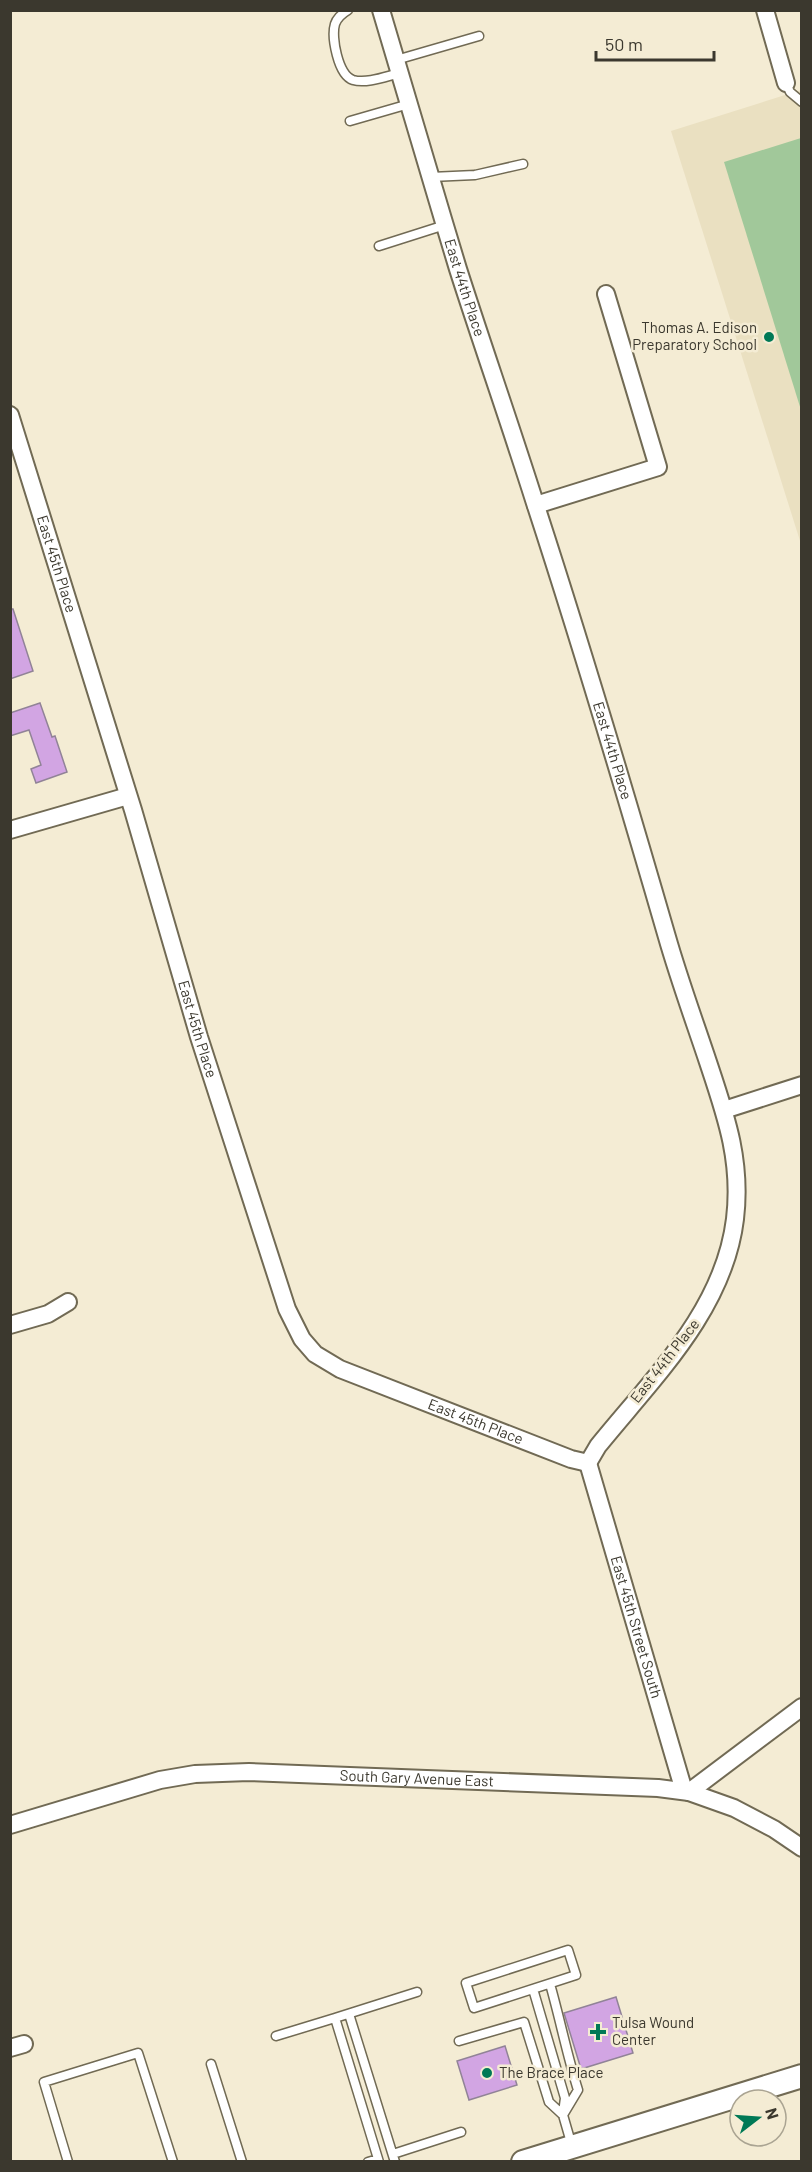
<svg xmlns="http://www.w3.org/2000/svg" width="812" height="2172" viewBox="0 0 812 2172" font-family="Barlow,sans-serif">
<style>
.built{fill:#eae0c1}
.green{fill:#a1c89a}
.building{fill:#d2a5e3;stroke:#918397;stroke-width:1.5}
.lines{fill:none;stroke-linecap:round;stroke-linejoin:round}
.service-casing{stroke:#716a54;stroke-width:11}
.minor-casing{stroke:#716a54;stroke-width:20}
.secondary-casing{stroke:#716a54;stroke-width:26}
.service{stroke:#fff;stroke-width:8}
.minor{stroke:#fff;stroke-width:16}
.secondary{stroke:#fff;stroke-width:22}
.poi-dot{fill:#007956;stroke:#f4ecd4;stroke-width:2}
.labels{text-anchor:middle;stroke-width:5;stroke-linejoin:round;paint-order:stroke}
.street-label{font-size:15px;fill:#3b382e;stroke:#f4ecd4}
.poi-label{font-size:15px;fill:#3b382e;stroke:#f4ecd4;text-anchor:start}
</style>
<rect width="100%" height="100%" fill="#f4ecd4"/>
<!-- built -->
<path class="built" d="M801,90v454l-130,-413z"/>
<!-- green -->
<path class="green" d="M801,138h1l-1,272 -77,-248z"/>
<!-- building -->
<path class="building" d="M10,609h3l20,62 -23,8z
M40,703l12,34 3,-1 12,36 -31,11 -5,-14 10,-4 -12,-35 -19,6v-23z
M616,1997l17,56 -52,16 -17,-56z
M505,2046l12,39 -48,15 -12,-39z"/>
<g class="lines">
<defs>
<path id="service" d="M348,10c-5,3 -11,8 -13,14 -4,13 3,51 18,56 14,4 34,-4 47,-7
M396,60l83,-24
M786,83l4,9 12,10
M350,121l59,-17
M431,177l44,-2 48,-11
M379,246l66,-21
M568,1950l8,25 -102,33 -8,-25z
M550,1984c10,35 17,71 28,106l-15,25
M533,1989l32,109 -2,15
M349,2014l46,148
M335,2018l82,-26
M276,2036l59,-18 44,144
M459,2041l65,-19 25,80 14,13 9,31
M211,2064l31,98
M393,2154l68,-22
M68,2162l-24,-80 94,-29 35,109
M368,2162l10,-3"/>
<g id="minor">
<path id="s1" d="M381,10c26,87 51,173 77,259 25,78 52,155 77,234 47,144 90,289 132,434 12,42 27,83 41,125 18,54 34,99 27,157 -11,91 -82,159 -137,227l-10,17"/>
<path d="M765,10l21,73"/>
<path id="s2" d="M10,415l123,395 66,227 88,272 15,30 13,15 25,15 231,90 17,4"/>
<path d="M536,505l122,-38 -52,-173"/>
<path d="M10,830l118,-34"/>
<path d="M724,1110l78,-25"/>
<path d="M10,1325l38,-11 20,-12"/>
<path id="s3" d="M588,1463l96,328"/>
<path d="M689,1792l45,16 40,21 28,19"/>
<path id="s4" d="M10,1825l150,-45 35,-6 54,-2 409,16 31,4 113,-85"/>
<path d="M10,2048l14,-4"/>
</g>
<path id="secondary" d="M523,2162l279,-86"/>
</defs>
<!-- service casing -->
<use href="#service" class="service-casing"/>
<!-- minor casing -->
<use href="#minor" class="minor-casing"/>
<!-- secondary casing -->
<use href="#secondary" class="secondary-casing"/>
<!-- service -->
<use href="#service" class="service"/>
<!-- minor -->
<use href="#minor" class="minor"/>
<!-- secondary -->
<use href="#secondary" class="secondary"/>
</g>
<!-- markers -->
<g class="poi-dot">
<circle cx="769" cy="337" r="6"/>
<path d="M595 2023h6v6h6v6h-6v6h-6v-6h-6v-6h6z"/>
<circle cx="487" cy="2073" r="6"/>
</g>
<g class="labels">
<!-- street labels -->
<g class="street-label">
<text dy="5" stroke="none"><textPath href="#s1" startOffset="290">East 44th Place</textPath></text>
<text dy="5" stroke="none"><textPath href="#s2" startOffset="156">East 45th Place</textPath></text>
<text dy="5" stroke="none"><textPath href="#s1" startOffset="776">East 44th Place</textPath></text>
<text dy="5" stroke="none"><textPath href="#s2" startOffset="642">East 45th Place</textPath></text>
<text transform="translate(665 1361) rotate(-52)" y="5">East 44th Place</text>
<text dy="5" stroke="none"><textPath href="#s2" startOffset="1164">East 45th Place</textPath></text>
<text dy="5" stroke="none"><textPath href="#s3" startOffset="171">East 45th Street South</textPath></text>
<text dy="5" stroke="none"><textPath href="#s4" startOffset="414">South Gary Avenue East</textPath></text>
</g>
<!-- poi labels -->
<g class="poi-label">
<text x="757" y="333" text-anchor="end">Thomas A. Edison<tspan x="757" dy="17">Preparatory School</tspan></text>
<text x="612" y="2028">Tulsa Wound<tspan x="612" dy="17">Center</tspan></text>
<text x="499" y="2078">The Brace Place</text>
</g>
</g>
<!-- border -->
<rect width="812" height="2172" fill="none" stroke="#3b382e" stroke-width="24"/>
<!-- north arrow -->
<g transform="translate(758 2118) rotate(73)"><circle r="28" fill="#f4ecd4" stroke="#aaa492" stroke-width="1.5"/>
<path d="M0-4.5L10 22L0 15L-10 22Z" fill="#007956"/>
<text y="-9" font-size="16" font-weight="bold" text-anchor="middle" fill="#3b382e">N</text>
</g>
<!-- scale -->
<path d="M596 51v9h118v-9" fill="none" stroke="#3b382e" stroke-width="3"/>
<text x="605" y="51" font-size="18" fill="#3b382e" stroke="#f4ecd4" stroke-width="4.5" paint-order="stroke">50 m</text>
</svg>
